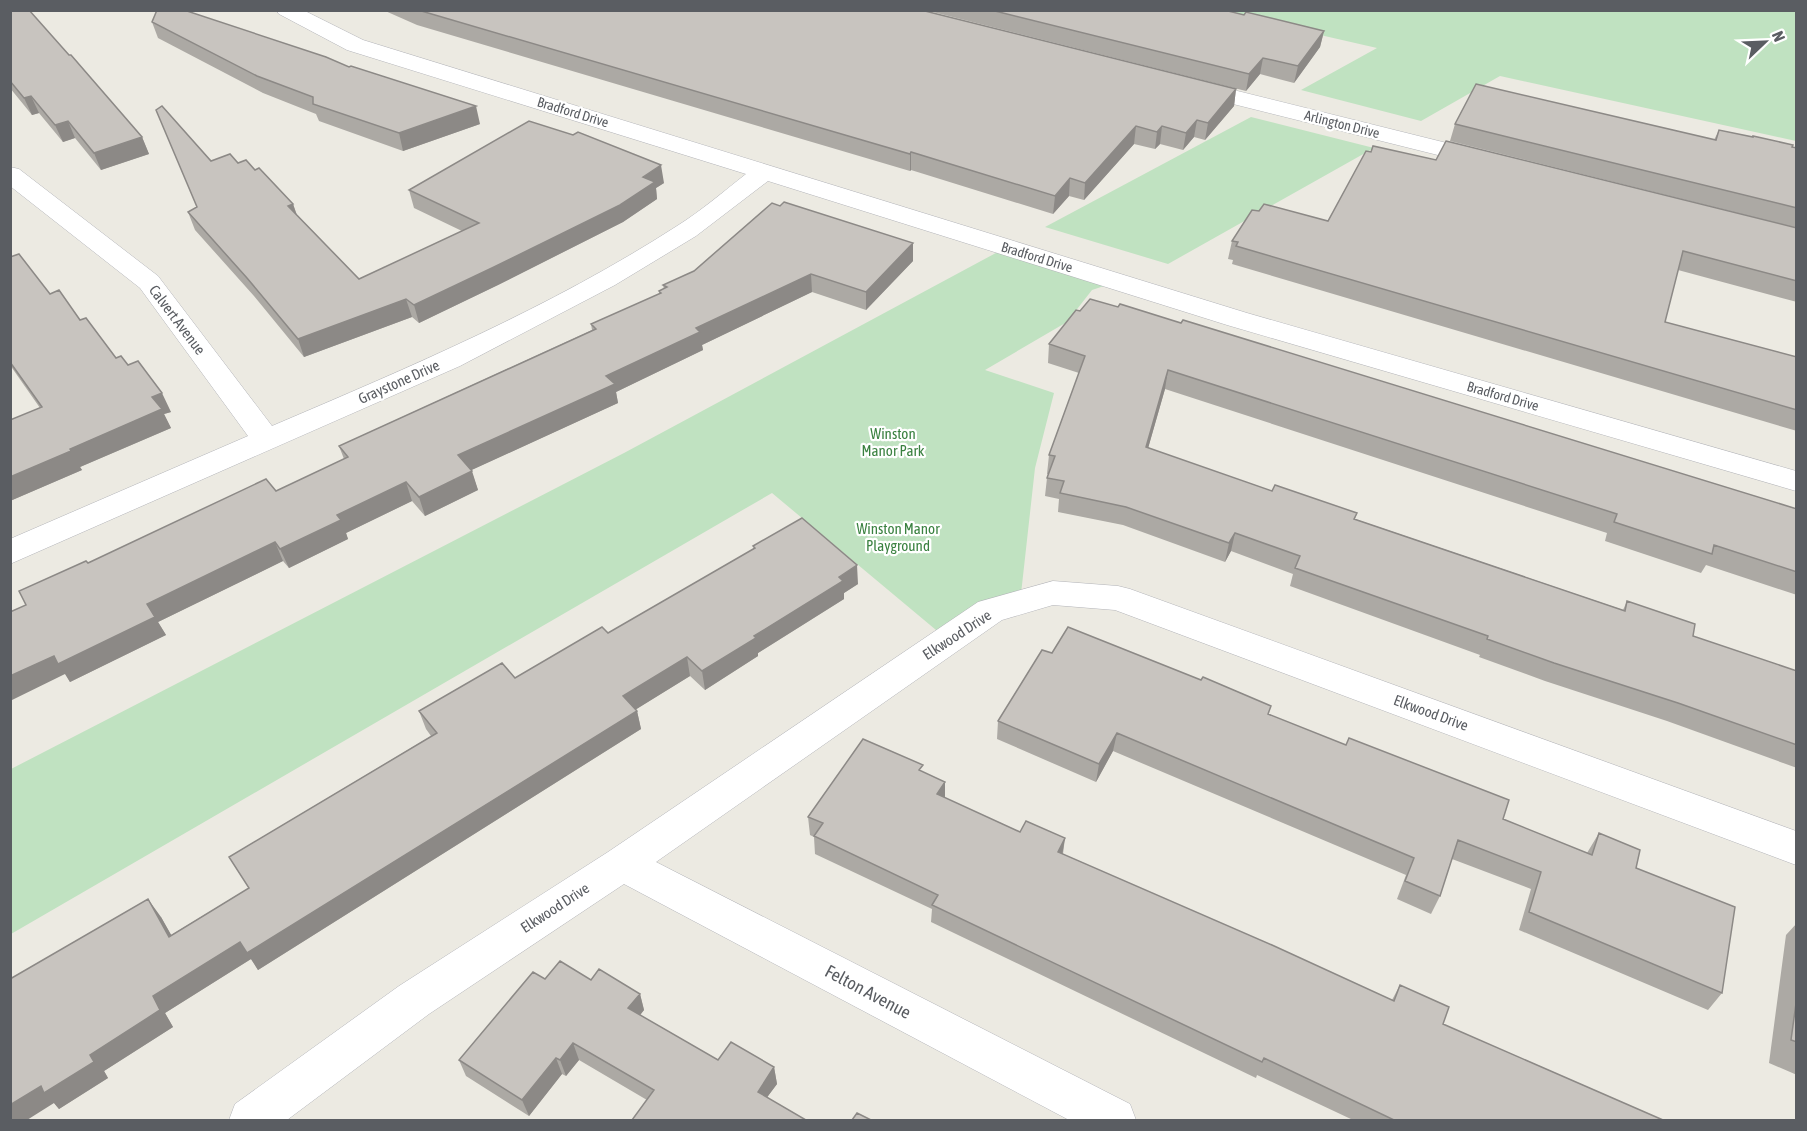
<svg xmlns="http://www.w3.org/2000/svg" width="1807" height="1131" viewBox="0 0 1807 1131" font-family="'Asap Condensed',sans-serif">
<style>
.green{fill:#c0e2c1}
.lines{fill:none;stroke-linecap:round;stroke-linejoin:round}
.minor-casing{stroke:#b3b4b9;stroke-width:1}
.minor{fill:#fff;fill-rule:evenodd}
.wall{fill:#aca9a4}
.shaded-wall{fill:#8c8986}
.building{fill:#c8c4bf;stroke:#8c8986;stroke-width:1.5}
.labels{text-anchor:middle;stroke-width:4.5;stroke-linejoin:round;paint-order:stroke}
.far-street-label{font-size:14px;fill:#5a5d62;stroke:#fff}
.street-label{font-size:15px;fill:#5a5d62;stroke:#fff}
.park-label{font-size:15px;fill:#3a8140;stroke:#fff}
.near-street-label{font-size:18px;fill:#5a5d62;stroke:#fff}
</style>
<rect width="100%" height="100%" fill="#eceae2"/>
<!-- green -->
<path class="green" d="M1215,11h581v130l-296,-65 -79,45 -120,-31 76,-42z
M1251,117l123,31 -206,116 -123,-37z
M1007,247l109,35 -24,8 -25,32 -82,48 69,23 -19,75 -15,135 -72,37 -176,-147 -761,441v-165l613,-316z"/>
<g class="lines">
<defs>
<path id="minor" d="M276,10h27l60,30 884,273 549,158v20l-569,-166 -459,-144 -72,55 -81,49 -155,81 -450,198v-25l238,-103 -108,-148 -130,-102v-19l9,2 139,107 114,150c138,-59 278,-118 405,-200 24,-15 46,-34 69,-52l-399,-124 -68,-36z
M1193,80l302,75 3,5 -3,5 -9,2 -301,-75 -3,-5 3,-5z
M1053,581l65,5 12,3 666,242v34l-681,-255 -62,-5 -51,15 -346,242 474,242 6,16h-67l-445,-236 -195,130 -142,106h-58l6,-16 164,-118 209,-134 370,-250z"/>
</defs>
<!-- minor casing -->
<use href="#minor" class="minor-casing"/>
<!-- minor -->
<use href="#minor" class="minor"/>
</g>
<!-- wall -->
<path class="wall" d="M10,10l132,127 7,17 -48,16 -26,-32 -12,4 -24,-29 -7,2 -22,-27z
M383,10h538l315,79 -2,17 -29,34 -11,-3 -11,13 -23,-6 -5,5 -21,-5 -50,56 -15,-4 -16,18 -142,-44 -1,1 -493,-146z
M925,10h299l20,5 80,16 -4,16 -26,36 -34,-9 -14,17z
M152,22l197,45 131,57 -77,27 -84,-30 -3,-7 -53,-21 -105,-55z
M1455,124l259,16 5,-10 78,18v80l-347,-87z
M1436,160l361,68v74l-119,-32 -13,52 132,35v74l-565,-167 1,-4 -5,-1 4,-18 27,-30 69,10z
M211,161l27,2 17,7 38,34 4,11 62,64 103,-48 -48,-23 -5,-18 255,-7 -8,5 1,11 -34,23 -125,63 -79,38 -7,-6 -108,40 -50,-61 -59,-66 -7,-18 9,-5z
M913,243v18l-47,49 -54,-18 -110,53 1,5 -87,42 2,11 -147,67 7,20 -53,26 -13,-15 -66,32 2,6 -59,29 -6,-7 -125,61 8,13 -96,47 -44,-77 62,-42 188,-72 68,-32 -5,-13 253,-116 -1,-6 68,-30v-3l5,-2 -1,-4z
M10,257l40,37 30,26 36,38 12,7 43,47 -7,2 7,14 -91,39 2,3 -72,31v-81l30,-12 -30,-43z
M1118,307l63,16 616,186v86l-91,-30 -5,8 -96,-32 2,-8 -442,-144 -17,59 124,43 85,22 -2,6 268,91 4,-9 66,35 104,35v97l-130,-47 -122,-40 -66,-24 1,-2 -190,-69 3,-12 -62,-23 -6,11 -102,-37 -65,-13 1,-13 -14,-3 2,-18 1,-4h-1l2,-19 30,-82 -31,-10 1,-19 31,-33z
M753,546l105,38 -14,9v6l-86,54v3l-53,34 -15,-14 -54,33 1,2 4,18 -383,241 -7,-11 -86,54 8,14 -69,44 4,7 -49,31 -5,-6 107,-186 10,18 78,-47 -20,-31 202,-121 -5,-7 -7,-18 96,-33 93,-45 146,-84z
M1052,653l149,27 68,35 234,104 84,34 12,-20 37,35 86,125 -14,17 -189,-80 12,-41 -79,-30 -12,37 -9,18 -34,-15 9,-24 -293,-124 -17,31 -99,-43 1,-18z
M923,772l22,10v16l75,34 45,6 -2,16 329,146 8,-15 43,39 220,96h-310l-96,-45 -1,3 -325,-156 1,-13 -117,-55 -1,-17 -4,-2 -2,-18z
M1797,923v152l-28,-12 17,-128z
M545,979l46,1 49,14 4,16 -4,5 78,45 56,7 3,17 -10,13 -120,3 -68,-40 -13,16 -4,-2 -33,42 -63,-40 -7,-16z"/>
<!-- shaded-wall -->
<path class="shaded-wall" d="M1324,31l-4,16 -26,36 4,-17z
M1263,58l-3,16 -14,17 3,-17z
M1236,89l-2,17 -29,34 3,-17z
M31,96l8,17 -7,2 -8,-17z
M476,106l4,18 -77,27 -4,-18z
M1197,120l-3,17 -11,13 3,-17z
M68,121l7,17 -12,4 -8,-17z
M1136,126l-2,18 -50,56 1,-17z
M1162,126l-2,18 -5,5 2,-17z
M142,137l7,17 -48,16 -7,-17z
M911,152v18l-1,1v-17z
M661,165l3,18 -8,5 1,11 -34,23 -125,63 -79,38 -5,-18 229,-128z
M1070,178l-1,18 -16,18 2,-18z
M293,204l6,18 -11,-16z
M913,243v18l-47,49v-18z
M811,274l1,18 -110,53 1,5 -87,42 2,11 -155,71 -5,-19 238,-127z
M406,299l6,18 -108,40 -6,-18z
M1168,370l-3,19 -22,77 3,-19z
M162,393l9,19 -7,2 7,14 -91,39 2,3 -72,31v-24l60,-28 82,-52z
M472,471l6,19 -53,26 -6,-19z
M406,482l6,19 -66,32 2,6 -59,29 -9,-19 57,-34z
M1235,533l-4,18 -6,11 4,-19z
M275,542l8,19 -125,61 8,13 -96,47 -5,-8 -55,27v-25l137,-72z
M857,565l1,19 -14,9v6l-86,54v3l-53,34 -3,-19 137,-94z
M687,657l3,19 -63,39 -4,-19z
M637,711l4,18 -383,241 -7,-11 -86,54 8,14 -69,44 4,7 -49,31 -5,-6 -27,17h-17v-15l143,-109 87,-54z
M1117,733l-4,18 -17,31 3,-18z
M945,782v18l-8,-6z
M1065,838l-3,18 -4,-4z
M148,899l13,18 21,37 -13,-17z
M640,994l4,16 -11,14 -5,-16z
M573,1043l6,17 -13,16 -6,-16z
M556,1058l6,16 -33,42 -7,-16z
M774,1067l3,17 -17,23 -2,-15z"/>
<!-- building -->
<path class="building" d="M10,10h19l40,45h2l71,82 -48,16 -26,-32 -13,4 -24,-29 -7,2 -14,-17z
M157,10h27l142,47 23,10 2,-1 125,40 -77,27 -86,-29v-7l-56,-21 -105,-54z
M418,10h503l315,79 -28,34 -11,-3 -11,13 -24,-7 -5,6 -21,-6 -51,57 -15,-5 -15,18 -144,-44 -1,2z
M991,10h233l20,5 2,-3 78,19 -26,35 -35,-8 -14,16z
M1476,84l240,56 3,-10 34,7v-1l40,9 -1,2 5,1v60l-342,-84z
M162,106l49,55 19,-7 8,9 8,-3 9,10 4,-2 34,36 -5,2 71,73 120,-56 -70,-33 120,-69 44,14 5,-3 83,33 -18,12 12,5 -35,23 -126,62 -80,38 -8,-6 -108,40 -51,-61 -59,-66 9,-5 -41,-97z
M1446,141l351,87v53l-114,-30 -18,71 132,35v53l-561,-164 2,-4 -6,-1 20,-31 7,1 5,-7 64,17 38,-70 5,1 2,-6 63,14z
M784,202l129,41 -47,49 -55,-18 -115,54 4,4 -94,44 9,8 -157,71 14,16 -53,26 -13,-15 -69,33 4,5 -61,29 -5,-7 -128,62 8,13 -97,47 -4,-8 -44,20v-64l16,-7 -7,-14 67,-30 2,2 178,-84 10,12 72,-34 -9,-11 257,-117 -5,-5 70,-31 -2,-2 8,-4 -4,-2 31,-14 78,-68 8,3z
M19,254l31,40 9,-4 21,30 6,-2 30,40 5,-2 7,9 10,-4 24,32 -10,4 10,12 -92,40 1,2 -61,26v-57l32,-13 -32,-45v-105z
M1090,299l28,8 2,-3 61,19 2,-3 614,189v63l-83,-27 -2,9 -98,-32 3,-8 -449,-144 -22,77 126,44 3,-6 82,28 -3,6 271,92 2,-10 68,23 -2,12 104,35v74l-119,-42 -124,-40 -67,-24 1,-3 -193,-68 5,-12 -65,-23 -6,10 -103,-36 -66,-14 4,-12 -17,-3 8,-22 -6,-1 36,-99 -36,-12 27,-34 4,1z
M802,518l55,47 -18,12 4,4 -89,55 2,2 -54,33 -15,-14 -64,39 14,15 -390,242 -7,-11 -87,54 7,14 -70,45 4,7 -50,31 -3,-7 -31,19v-126l138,-80 21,38 80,-49 -20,-31 208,-124 -18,-22 83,-48 13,15 87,-51 6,6 147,-85 -2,-2z
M1068,627l133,53 2,-3 68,29 -3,8 78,31 3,-7 160,62 -6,19 89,36 7,-22 41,17 -4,18 99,39 -13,86 -193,-81 12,-40 -83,-32 -18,56 -35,-15 9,-23 -297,-125 -18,31 -101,-43 44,-71 10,3z
M863,739l60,26 -4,5 26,12 -8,12 83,38 6,-11 39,17 -7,14 214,93 122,56 6,-16 49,22 -6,17 220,96h-269l-130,-62 -2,4 -330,-157 6,-10 -124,-59 9,-13 -15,-6z
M560,961l31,19 8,-11 41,25 -12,14 90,52 13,-18 43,25 -16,25 48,28h-174l22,-30 -81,-47 -13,17 -4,-2 -34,42 -63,-40 74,-88 12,7z
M1797,996v46l-6,-2z
M857,1113l14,7h-19z"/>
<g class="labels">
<!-- far-street labels -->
<g class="far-street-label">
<text transform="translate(573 112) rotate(17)" y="5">Bradford Drive</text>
<text transform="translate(1342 124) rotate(14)" y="5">Arlington Drive</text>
<text transform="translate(1037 257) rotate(17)" y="5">Bradford Drive</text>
<text transform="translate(1503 396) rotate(16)" y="5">Bradford Drive</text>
</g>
<!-- street labels -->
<g class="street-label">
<text transform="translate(177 320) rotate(53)" y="5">Calvert Avenue</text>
<text transform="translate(399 382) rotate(-24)" y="5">Graystone Drive</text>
<text transform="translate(957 635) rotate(-33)" y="5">Elkwood Drive</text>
<text transform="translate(1431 713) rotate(20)" y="5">Elkwood Drive</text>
<text transform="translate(555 908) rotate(-33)" y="5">Elkwood Drive</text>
</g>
<!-- park labels -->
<g class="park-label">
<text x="893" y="439">Winston<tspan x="893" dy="17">Manor Park</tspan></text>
<text x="898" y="534">Winston Manor<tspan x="898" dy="17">Playground</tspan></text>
</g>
<!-- near-street labels -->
<g class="near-street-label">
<text transform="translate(868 992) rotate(28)" y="6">Felton Avenue</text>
</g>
</g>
<!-- border -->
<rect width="1807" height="1131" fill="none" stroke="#5a5d62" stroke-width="24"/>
<!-- north arrow -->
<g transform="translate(1765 42) rotate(67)" stroke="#ffffff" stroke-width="4.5" paint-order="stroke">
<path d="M0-4.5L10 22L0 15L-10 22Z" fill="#5a5d62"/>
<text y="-9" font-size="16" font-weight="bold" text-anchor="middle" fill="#5a5d62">N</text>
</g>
</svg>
